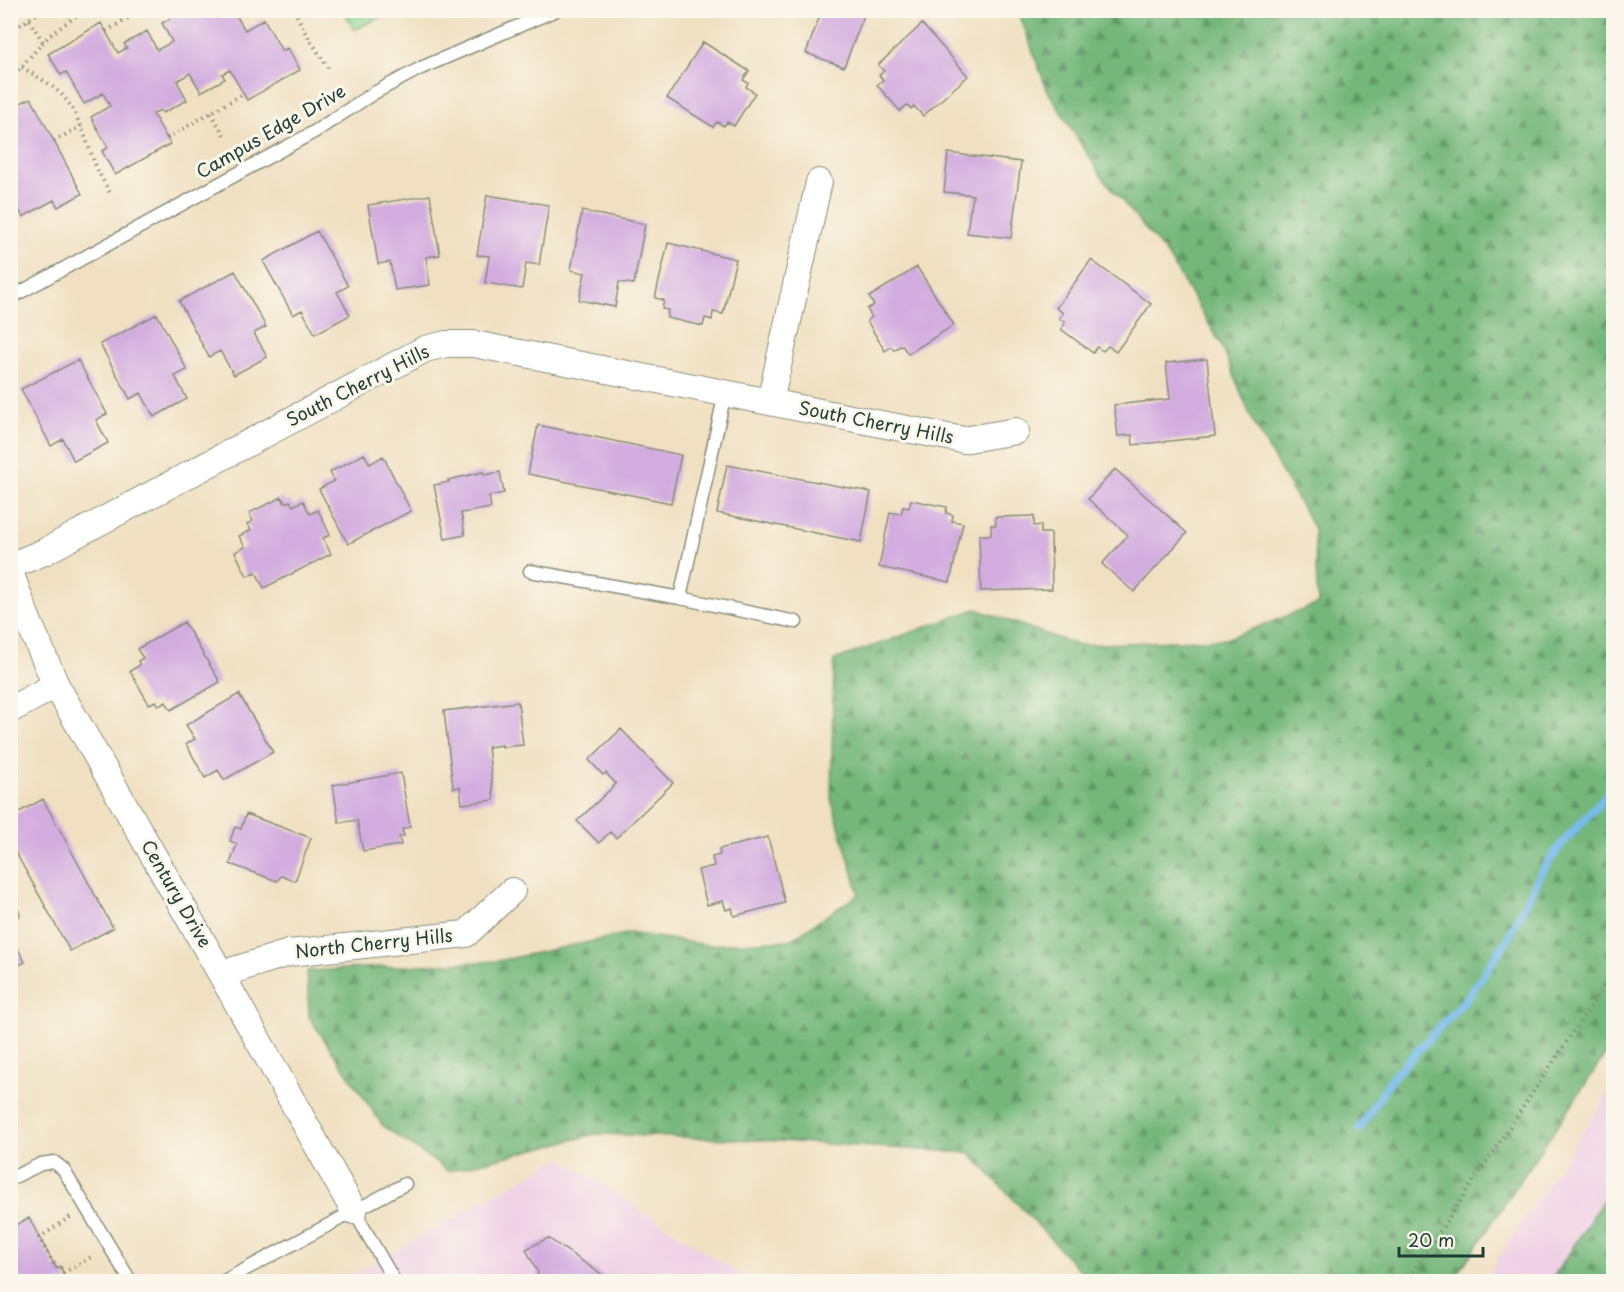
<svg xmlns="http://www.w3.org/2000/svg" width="1624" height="1292" viewBox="0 0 1624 1292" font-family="'Playpen Sans',sans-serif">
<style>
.built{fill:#efd0e5}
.forest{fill:url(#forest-firs);stroke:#4a7a57;stroke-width:1.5}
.pitch{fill:#90d690;stroke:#588a62;stroke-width:1.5}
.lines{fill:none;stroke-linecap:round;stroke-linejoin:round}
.stream{stroke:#77bbed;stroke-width:8}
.building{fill:#d2acdf}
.lane-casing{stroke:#888e7a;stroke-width:15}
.street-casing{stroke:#888e7a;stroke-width:28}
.path{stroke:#888e7a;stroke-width:4;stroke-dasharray:1.5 4.5;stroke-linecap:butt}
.lane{stroke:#fff;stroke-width:12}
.street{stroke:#fff;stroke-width:26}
.labels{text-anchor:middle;stroke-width:6;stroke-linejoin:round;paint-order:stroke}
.street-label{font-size:18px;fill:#1f3d34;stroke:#fbf7ec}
</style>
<defs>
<pattern id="forest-firs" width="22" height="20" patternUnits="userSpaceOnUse" patternTransform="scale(1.5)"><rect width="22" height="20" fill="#74b77a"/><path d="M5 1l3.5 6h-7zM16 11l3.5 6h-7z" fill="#5f9665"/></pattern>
</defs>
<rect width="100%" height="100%" fill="#fbf7ec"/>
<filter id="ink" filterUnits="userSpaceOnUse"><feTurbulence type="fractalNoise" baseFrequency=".0167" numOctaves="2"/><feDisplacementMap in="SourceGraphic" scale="12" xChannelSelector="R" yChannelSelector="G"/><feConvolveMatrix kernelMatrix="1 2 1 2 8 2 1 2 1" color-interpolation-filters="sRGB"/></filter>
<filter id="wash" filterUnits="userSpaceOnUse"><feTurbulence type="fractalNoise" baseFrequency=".008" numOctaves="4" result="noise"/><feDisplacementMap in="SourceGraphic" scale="24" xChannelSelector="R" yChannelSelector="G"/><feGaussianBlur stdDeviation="1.35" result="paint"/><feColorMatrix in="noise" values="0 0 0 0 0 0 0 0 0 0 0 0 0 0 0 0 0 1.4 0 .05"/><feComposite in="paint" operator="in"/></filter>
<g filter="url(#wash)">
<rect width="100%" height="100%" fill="#f0e0c1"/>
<!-- built -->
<path class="built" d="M1613,1087v194h-130z
M560,1158l190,123 -410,1z"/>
<!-- forest -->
<path class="forest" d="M1017,11h596v1032l-160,238h-363l-120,-128 -189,-12 -185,-7 -148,37 -65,-45 -74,-109 -2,-46 191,-10 133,-28 76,12 83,-5 69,-46 -28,-95 3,-139 142,-51 101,36 149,-6 92,-35 -4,-75 -62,-109 -31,-76 -53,-88 -68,-82 -53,-84 -28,-77z
M1613,1185v96h-62z"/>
<!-- pitch -->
<path class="pitch" d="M344,11h47l-36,19z"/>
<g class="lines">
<!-- stream -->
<path class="stream" d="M1359,1129l33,-51 76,-81 39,-57 34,-67 20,-28 44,-48 9,-17"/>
</g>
<g id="blocks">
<!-- building -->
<path class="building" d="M194,10h55l-12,7 8,13 19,-11 18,32 6,-3 12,22 -53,30 -17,-30 -8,4 3,5 -24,13 -11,-19 -13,8 10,19 -24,13 -3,-3 -7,4 17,30 -55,31 -13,-24 6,-3 -17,-31 19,-11 -7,-13 -19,11 -18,-32 -5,3 -13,-21 53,-31 17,30 9,-5 -3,-4 23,-13 10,19 15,-8 -10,-19 22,-12 3,3z
M822,10h44l-22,57 -38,-14z
M922,24l46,52 -45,40 -9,-10 -3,3 -4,-4 -7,6 -23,-26 6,-5 -4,-5 5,-4 -6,-6z
M703,42l46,29 -6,9 5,3 -2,4 9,6 -21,33 -7,-4 -3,4 -7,-4 -4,5 -46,-29z
M31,98l51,96 -24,13 -4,-7 -31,17 -11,-20 -2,1v-90z
M948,153l73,9 -10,76 -44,-5 3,-24h1l2,-14 -29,-3z
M430,195l10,60 -14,2 4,28 -35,5 -5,-28 -12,2 -10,-59z
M487,195l62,10 -10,60 -13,-2 -4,26 -37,-6 4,-27 -12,-1z
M582,211l63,13 -11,60 -15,-2 -4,25 -36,-7 6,-27 -14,-3z
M317,231l31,55 -11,6 13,23 -35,19 -13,-24 -9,5 -30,-54z
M668,243l68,16 -13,55 -10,-2 -1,8 -7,-2 -2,8 -36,-8 1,-8 -6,-1 2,-9 -9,-2z
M1091,260l60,44 -35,48 -8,-6 -5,5 -6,-4 -4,6 -32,-24 4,-6 -6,-5 4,-5 -7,-5z
M917,267l37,58 -46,29 -6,-9 -8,5 -3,-3 -6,4 -18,-30 5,-4 -5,-8 7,-4 -5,-8z
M235,271l31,56 -12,6 13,24 -33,18 -14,-24 -11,6 -30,-56z
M157,314l30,56 -12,6 12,23 -33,18 -13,-24 -11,6 -30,-55z
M1207,359l8,77 -82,9 -1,-10 -14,1 -4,-31 56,-6 -4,-36z
M78,360l29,54 -11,6 12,23 -34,18 -11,-22 -12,7 -30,-57z
M538,425l143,30 -10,48 -143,-29z
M364,454l6,10 13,-8 28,55 -63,33 -29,-55 15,-8 -4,-9z
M727,465l144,27 -10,50 -144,-29z
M1115,469l72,64 -53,59 -32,-28 26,-29 -40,-36z
M483,472l1,3 16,-3 4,21 -15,3 2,12 -30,5 4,22 -20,4 -11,-54 15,-3 -1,-2z
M282,497l3,6 5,-2 3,5 10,-5 7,13 8,-4 12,25 -7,3 8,16 -67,34 -8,-16 -9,4 -12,-24 10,-5 -6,-11 12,-6 -4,-6 6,-3 -4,-8z
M911,500l36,7 -1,6 7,2 -1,6 11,2 -13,59 -71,-15 11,-55 11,2 2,-7 6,1z
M1034,516v10l7,-1v8h10l1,56 -71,2 -2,-56h12v-10h5l-1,-8z
M184,622l36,60 -49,28 -5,-8 -7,4 -3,-5 -7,3 -19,-33 10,-6 -2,-4 5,-3 -6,-9z
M239,694l34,58 -49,28 -6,-10 -13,8 -19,-34 9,-5 -9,-14z
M518,702l5,43 -21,2v-2l-14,2 6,53 -32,4 -2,-17 -7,1 -9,-77z
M621,729l52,54 -57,55 -6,-6 -11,11 -22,-22 39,-37 -10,-11 -3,2 -14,-15z
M401,773l9,54 -8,2 2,7 -5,1 2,8 -38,6 -6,-31 -18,3 -6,-38z
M43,799l70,129 -43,23 -60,-109v-25z
M246,814l65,24 -16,43 -14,-5 -4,5 -47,-17 7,-20 -7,-3 5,-14 6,2z
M768,837l17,66 -51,13 -2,-8 -6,2 -3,-9 -16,4 -9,-35 16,-4 -2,-9 8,-2 -1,-6z
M10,934l15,28 -15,8z
M29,1218l27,50 4,-2 8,16h-58v-54z
M548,1238l65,44h-78l3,-9 -12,-24z"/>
</g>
</g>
<g filter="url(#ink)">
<use href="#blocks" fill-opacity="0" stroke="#888e7a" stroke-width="1.5"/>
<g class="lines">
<defs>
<path id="lane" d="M10,298l304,-166 60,-39 47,-25 135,-58
M530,571l150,27 116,24
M680,598l45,-205
M10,915l3,-1
M10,1179l31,-15 13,-2 9,7 68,113
M354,1211l41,71
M222,1282l183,-98"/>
<path id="street" d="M770,402l49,-220
M10,566l34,-14 37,-20 344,-183 21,-5h28l489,96 53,-9
M10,572l17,46 29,67 165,289 133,237
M10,710l46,-25
M221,974l68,-21 177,-19 46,-43"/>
</defs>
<!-- lane casing -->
<use href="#lane" class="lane-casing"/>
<!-- street casing -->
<use href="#street" class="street-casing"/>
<!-- path -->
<path class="path" d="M294,10l11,22 24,37
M29,20l14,22
M106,31l36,-21
M10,32l32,-22
M22,67c13,9 28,16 39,27 19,20 25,48 35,72 4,10 10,19 15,29
M10,79l39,-43 35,-26
M211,113l13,22
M167,138l76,-44
M54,141l27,-15
M70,1217l-31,21 17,30 4,-2 3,7 30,-17
M1406,1282l208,-311"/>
<!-- lane -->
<use href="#lane" class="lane"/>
<!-- street -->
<use href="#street" class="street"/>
</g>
</g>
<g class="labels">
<!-- street labels -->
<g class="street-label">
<text transform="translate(271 132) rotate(-30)" y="6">Campus Edge Drive</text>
<text transform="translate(358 386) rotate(-27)" y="6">South Cherry Hills</text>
<text transform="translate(876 423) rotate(11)" y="6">South Cherry Hills</text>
<text transform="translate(176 894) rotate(60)" y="6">Century Drive</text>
<text transform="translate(374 944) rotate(-6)" y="6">North Cherry Hills</text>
</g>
</g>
<!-- margin -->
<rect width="1624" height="1292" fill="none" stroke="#fbf7ec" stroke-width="36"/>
<!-- scale -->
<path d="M1399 1247v9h84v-9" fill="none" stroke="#1f3d34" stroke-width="3"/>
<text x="1408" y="1247" font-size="18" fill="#1f3d34" stroke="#fbf7ec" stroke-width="4.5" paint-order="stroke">20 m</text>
</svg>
